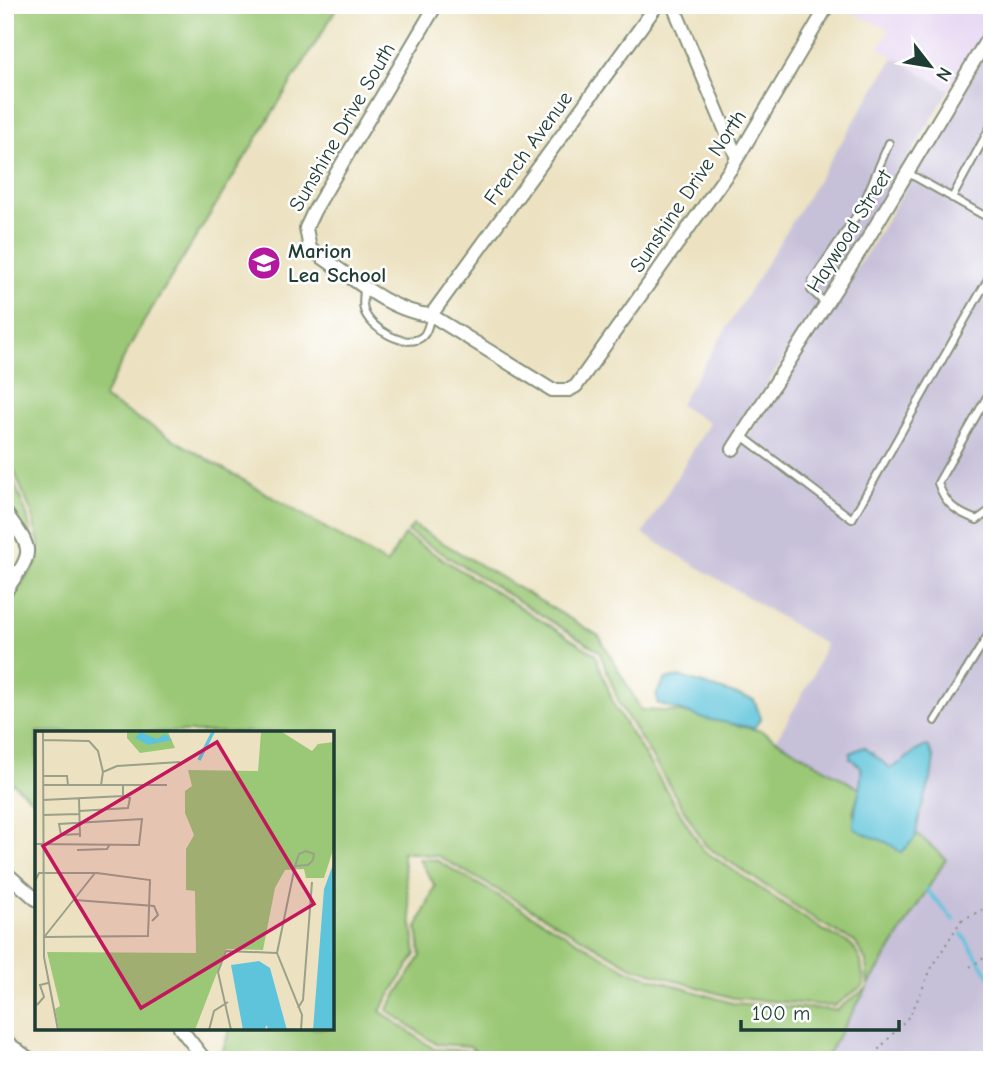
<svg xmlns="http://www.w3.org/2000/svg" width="997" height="1065" viewBox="0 0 997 1065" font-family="'Comic Neue',sans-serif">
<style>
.built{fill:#e5d3f1}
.industrial{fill:#c7c0d9}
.green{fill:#9bc876;stroke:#5d8255;stroke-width:2}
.water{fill:#5ec4db;stroke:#3e8088;stroke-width:2}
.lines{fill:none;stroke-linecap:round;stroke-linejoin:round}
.stream{stroke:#5ec4db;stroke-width:3.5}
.lane-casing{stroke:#86907a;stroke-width:10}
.street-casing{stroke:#86907a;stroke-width:16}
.path{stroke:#86907a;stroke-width:2;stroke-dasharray:2 5;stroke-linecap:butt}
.lane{stroke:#fff;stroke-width:6}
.street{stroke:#fff;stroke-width:12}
.labels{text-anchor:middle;stroke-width:5;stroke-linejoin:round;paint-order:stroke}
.street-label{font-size:21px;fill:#1f3d34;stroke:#fff}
.poi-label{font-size:21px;font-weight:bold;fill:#1f3d34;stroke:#fff;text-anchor:start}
.inset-river{fill:none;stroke:#5ec4db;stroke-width:3.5}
.inset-road{fill:none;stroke:#9aa089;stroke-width:2}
.view{fill:#c2185b;fill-opacity:0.15;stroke:#c2185b;stroke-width:3.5}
.inset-edge{fill:none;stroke:#1f3d34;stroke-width:3.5}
</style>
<rect width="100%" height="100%" fill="#fff"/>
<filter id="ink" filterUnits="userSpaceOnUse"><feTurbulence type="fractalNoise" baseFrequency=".0143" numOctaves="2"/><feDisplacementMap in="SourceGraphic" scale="14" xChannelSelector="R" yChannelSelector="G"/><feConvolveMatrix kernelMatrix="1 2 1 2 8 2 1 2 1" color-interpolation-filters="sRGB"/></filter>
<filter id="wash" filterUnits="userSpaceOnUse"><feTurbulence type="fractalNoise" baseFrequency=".00686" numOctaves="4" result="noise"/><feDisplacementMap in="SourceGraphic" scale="28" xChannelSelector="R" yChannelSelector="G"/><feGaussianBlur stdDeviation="1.57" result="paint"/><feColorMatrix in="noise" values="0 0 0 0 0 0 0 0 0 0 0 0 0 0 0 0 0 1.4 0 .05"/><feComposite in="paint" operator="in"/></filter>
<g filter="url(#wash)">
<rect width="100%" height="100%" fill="#ece2c1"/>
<!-- built -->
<path class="built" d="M835,5h157v15l-43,70 -70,-42 11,-18z"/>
<!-- industrial -->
<path class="industrial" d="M992,43v1017h-168l122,-201 -30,-26 15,-54 -3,-33 -10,2 -20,18 -8,2 -27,-21 -13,7v4l11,9 -1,22 -84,-49 37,-64 12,-32 -182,-110 66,-111 -30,-18 215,-348 55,33 -87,147 -137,213 9,7 139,-214z"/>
<!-- green -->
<path class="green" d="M5,5h334l-201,326 -35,67 284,166 17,-29 191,119 20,53 88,143 118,79 31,16 9,16 3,24 -30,21 -101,-8 -101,-31 -194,-111 -36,-4 14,102 -36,57 54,38 37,2 7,9h-258l10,-32h102v-296h-295v72l-32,-28v-168l31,-44 3,-19 -7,-31 -27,-65z
M5,460l22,55 6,29 -28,-45z
M413,525l186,111 42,74 41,2 79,19 99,58 -7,24c24,25 27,28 62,25l1,-5 30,26 -78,127 -2,-25 -11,-19 -31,-17 -118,-79 -86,-141 -21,-54 -191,-119z
M419,859l17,1 195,112 101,31 104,7 31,-22 -43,72h-340l-14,-14 -34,-2 -49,-34 34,-54 -4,-28 18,-42z"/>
<!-- water -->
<path class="water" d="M681,677l73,23 7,18 -7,10 -48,-9 -49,-16v-11l9,-13z
M928,746l6,12 -3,21 -11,34 -5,25 -14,15c-18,-17 -30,-13 -47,-25 -1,-21 9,-40 7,-61l-11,-9v-5l14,-6 26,21c15,-4 22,-19 38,-22z"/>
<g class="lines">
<!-- stream -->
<path class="stream" d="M926,889l28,31
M962,934l30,46"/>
</g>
</g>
<g filter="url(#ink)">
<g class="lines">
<defs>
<path id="lane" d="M908,173l84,47
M952,198l40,-74
M364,288c0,6 -2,16 0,22 5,18 43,41 59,26 5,-5 6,-14 8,-21
M826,304l-15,-14 1,-9 49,-72 28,-66
M992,388l-54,95c7,21 18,29 39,37l15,-11
M742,436l110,83 140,-247
M935,721l57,-92"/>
<path id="street" d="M436,5l-122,206 -8,17 4,21c36,23 78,63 121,66l121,75h17l7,-4 156,-219 96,-162
M673,5l64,153
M431,315l226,-310
M733,449l134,-209 125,-209
M5,512c30,41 29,38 0,80
M5,872l32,28
M180,1028l25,32
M5,1041l26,19"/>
</defs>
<!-- lane casing -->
<use href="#lane" class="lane-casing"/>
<!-- street casing -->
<use href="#street" class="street-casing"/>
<!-- path -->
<path class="path" d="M962,920l30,-15
M970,967l17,-11
M869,1060l42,-46 22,-49 29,-46"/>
<!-- lane -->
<use href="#lane" class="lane"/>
<!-- street -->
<use href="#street" class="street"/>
</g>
</g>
<!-- icons -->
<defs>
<symbol id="school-disc" viewBox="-11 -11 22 22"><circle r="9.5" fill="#b5179e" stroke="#fff"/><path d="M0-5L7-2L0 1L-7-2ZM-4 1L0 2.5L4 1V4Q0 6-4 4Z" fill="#fff"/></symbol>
</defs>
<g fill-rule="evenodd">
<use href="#school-disc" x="245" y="244" width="38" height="38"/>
</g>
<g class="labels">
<!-- street labels -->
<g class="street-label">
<text transform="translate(342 127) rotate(-60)" y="7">Sunshine Drive South</text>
<text transform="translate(528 148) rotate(-54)" y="7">French Avenue</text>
<text transform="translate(688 191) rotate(-56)" y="7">Sunshine Drive North</text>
<text transform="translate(849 231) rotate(-58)" y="7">Haywood Street</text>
</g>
<!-- poi labels -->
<g class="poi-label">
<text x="288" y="258">Marion<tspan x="288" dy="24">Lea School</tspan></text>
</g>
</g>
<!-- overview -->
<g transform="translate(35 731)">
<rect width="299" height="299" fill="#ece2c1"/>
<path d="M92,1h41l7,16 -35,5 -13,-15zM226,1h21l30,19 6,-7 16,-2v105l-10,31h-18l-2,-9 -19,1 -10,18 -12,62 -37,-1 -31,81h-136l-4,-21 5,-3 -13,-54 149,1 -1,-62 -9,-1v-41l8,-14 -9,-22v-22l7,-5 -4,-16 70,1z" fill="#9bc876"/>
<path d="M105,1l17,7 8,-5 7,6 -24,5 -13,-7zM299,131v168h-21l11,-141zM224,230l11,7 17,62h-19l-1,-5 -3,5h-21l-12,-65z" fill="#5ec4db"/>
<path class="inset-river" d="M164,29l14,-28"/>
<path class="inset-road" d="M8,1l1,225 14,73M8,9l46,1 9,10 5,21M8,45h24l1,9M8,54h124M66,54l2,-13 14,-6 63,-4M44,68l1,38M8,69l80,-4v-11M44,80l49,-3 2,-10 -7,-2M8,84l36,-1M45,103l-19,1 -2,-11 83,-5 -3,26M0,113l105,1M42,119l30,-1 3,-5M271,120l8,3 -1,6 -5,5 -13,1 4,-12zM260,135l-18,87 25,62 -1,15M0,150l4,-8h58l53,7 -2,56 -104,1M40,169l79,6 4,9 -6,6M10,205l50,-63M2,274l7,-8 -4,-12 8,-2M263,277l5,-8 9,-118M174,299l5,-19 14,-9M196,299l-13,-58 8,-21 51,2"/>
<path class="view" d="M182,11l97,162 -173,104 -98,-162z"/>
<rect width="299" height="299" class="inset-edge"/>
</g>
<!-- margin -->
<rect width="997" height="1065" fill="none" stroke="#fff" stroke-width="28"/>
<!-- north arrow -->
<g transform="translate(930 66) rotate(121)" stroke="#ffffff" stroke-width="5" paint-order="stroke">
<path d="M0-5L12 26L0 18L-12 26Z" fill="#1f3d34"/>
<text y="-10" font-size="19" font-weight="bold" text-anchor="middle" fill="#1f3d34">N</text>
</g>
<!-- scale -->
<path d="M741 1020v10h158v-10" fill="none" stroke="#1f3d34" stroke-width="3.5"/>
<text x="752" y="1020" font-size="21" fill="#1f3d34" stroke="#ffffff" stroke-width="5" paint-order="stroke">100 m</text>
</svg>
